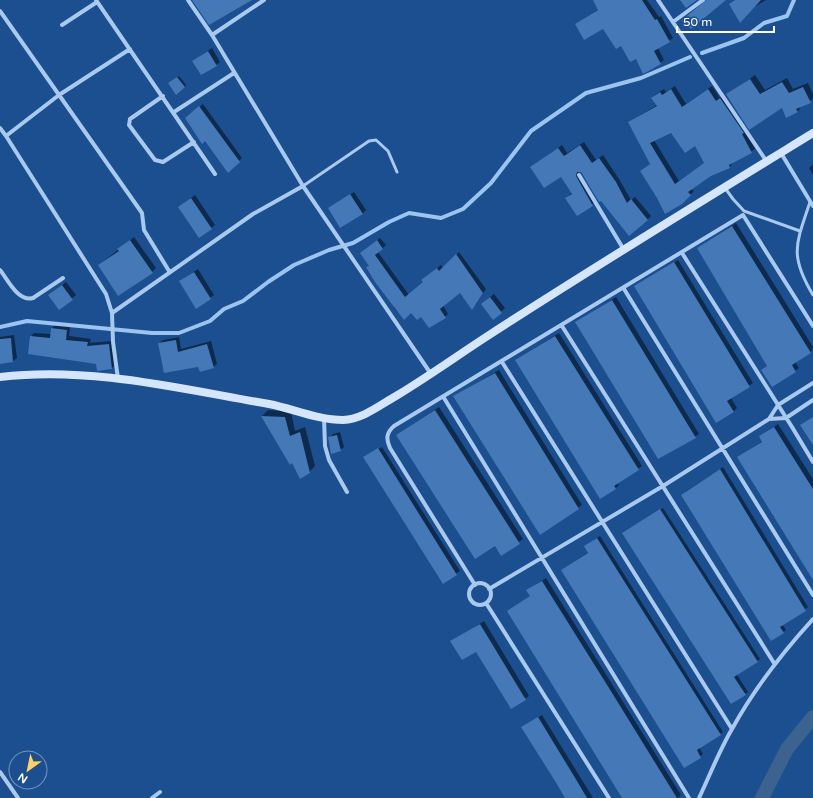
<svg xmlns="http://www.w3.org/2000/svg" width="813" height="798" viewBox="0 0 813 798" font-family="'Varela Round',sans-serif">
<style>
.shadow{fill:#0007;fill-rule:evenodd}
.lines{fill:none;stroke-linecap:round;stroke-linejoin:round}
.stream{stroke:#9cc4f0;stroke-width:4}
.canal{stroke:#3c6290;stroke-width:14}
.building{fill:#4478b7;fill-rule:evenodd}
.service{stroke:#a9c9ee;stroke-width:3}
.minor{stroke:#a9c9ee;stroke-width:4}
.secondary{stroke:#d6e6fa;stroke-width:8}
</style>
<rect width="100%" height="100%" fill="#1b4f8f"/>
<!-- shadow -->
<path class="shadow" d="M594,0h53l12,17 2,-1 12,22 -15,10 6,12 -4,3 -24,-5 -32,-30 -28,-4 23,-15z
M735,0h31l-12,7 -24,-3z
M212,48l8,14 -4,3 -23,-4z
M755,75l10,15 22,-12 6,11 15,-6 5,11v5l-12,7 -3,6 -71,-17z
M179,76l7,9 -1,2 -14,-5z
M675,86l11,18 26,-18 8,12 4,-2 31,53 -22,13 -3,5 -19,8 -20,14 3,2 -12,12 -17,9 -23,-41 9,-8 -22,-41 28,-17 -5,-7 4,-4 8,-5 2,3zM671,131l24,14 10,18 -26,18 -25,-41z
M203,104l39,54 -14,13 -39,-56z
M584,142l12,18 7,-5 16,24 12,21 4,-3 16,19 -4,4 -46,-20 -1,1 -20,-30 -2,1 18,29 -19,14 -11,-17 6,-5 -11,-17 -26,-12 27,-19 5,8z
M813,164v11l-4,-7z
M354,192l12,18 -4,4 -33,-5z
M195,195l20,30 -16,12 -20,-30z
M736,223l77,124 -2,5 -16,10 4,6 -4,3 -33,-1 6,-5 -70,-117z
M134,237l22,31 -4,4 -53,-7z
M380,238l6,7 -8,7 31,43 15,-13 2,-5 15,-12 2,3 16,-16 27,37 -11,16 -15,-13 -17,13 5,9 -3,3 -23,-1 -11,-4 -7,6 -10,-10 2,-2 -26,-41 -6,-15z
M678,260l75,123 -22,15 6,10 -4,4 -98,-125z
M198,269l16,26 -4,3 -30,-17z
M66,282l10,13 -17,14 -6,-17z
M494,294l11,14 -11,10 -8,-18z
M616,297l83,137 -41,24 -82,-135z
M55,325l15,1 -1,10 22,3 -1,4 22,-2 3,24 -3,3 -15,-4 -66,-28 3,-3 17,1 1,-6z
M559,333l83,133 -25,16 2,3 -3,3 -100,-128z
M14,335l3,23 -4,3 -13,2v-26z
M179,337l2,12 30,-8 6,23 -4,3 -14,-1 -40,-23 4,-3z
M499,370l83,135 -41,28 -86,-137z
M439,407l84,132 -21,15 -6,-9 -99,-110z
M268,410l23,2 4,19 10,-4 10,39 -6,6 -17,-10 -2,1 -28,-47z
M778,424l35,55v98l-74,-120 24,-16 -3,-4z
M340,432l4,15 -4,3 -11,-12 4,-4z
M382,447l78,124 -17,11 -77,-126z
M723,467l85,140 -26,17 4,6 -3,2 -98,-140z
M663,508l97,151 -23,16 11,17 -3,2 -122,-161z
M600,536l123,196 -24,15 4,7 -19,13 -122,-197 27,-18 -1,-8z
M546,578l135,217 -3,3h-55l-115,-187 23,-15 -3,-6z
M484,621l45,75 -18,12 -35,-58 -25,-8z
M542,715l51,83h-27l-43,-71z"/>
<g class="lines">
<!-- stream -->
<path class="stream" d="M702,53l42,-15 20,-15 23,-7 7,-16
M0,327l27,-6 125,12h27l31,-12 14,-12 19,-8 25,-19 26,-17 35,-15 24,-7 36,-21 20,-9 32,5 22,-9 28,-26 40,-52 55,-38 55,-15 49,-21"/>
<!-- canal -->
<path class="canal" d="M762,798l25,-49 26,-32"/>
</g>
<!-- building -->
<path class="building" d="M192,0h60l-43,25z
M593,0h49l13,20 2,-1 13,23 -16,9 7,13 -18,10 -7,-15 -6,3 -9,-16 -5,3 -13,-20 -19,11 -9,-16 23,-14z
M680,0h17l-11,8z
M706,0h20l-35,29 -9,-9z
M735,0h26l-21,23 -11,-19z
M208,51l9,15 -16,9 -9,-14z
M177,77l8,10 -9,8 -8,-12z
M750,79l10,15 22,-12 7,11 14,-6 8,16 -15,6 2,3 -12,6 -4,-10 -33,22 -23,-36z
M671,89l11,18 26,-18 8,12 4,-3 24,35 -2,1 10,19 -23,12 1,3 -19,8 -23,16 3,3 -9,9 -17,10 -8,-16 -17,-27 10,-7 -22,-42 29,-16 -6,-8 9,-6 2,3zM671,133l14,20 10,-7 9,17 -29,21 -25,-41z
M199,106l41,56 -12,11 -23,-32 -3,3 -17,-26z
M580,145l12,18 7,-5 17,24 11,21 4,-4 17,21 -19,16 -28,-35 -2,1 -18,-30h-4l-1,4 17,30 -16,10 -12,-18 7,-4 -11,-17 -17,11 -14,-21 28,-19 6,8z
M350,194l13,20 -23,14 -12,-20z
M191,198l21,31 -13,9 -21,-31z
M732,226l79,127 -19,12 4,7 -24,15 -11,-17 6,-4 -70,-118z
M130,240l23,33 -35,23 -20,-31 21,-14 -2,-2z
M377,240l6,9 -8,6 30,42 18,-15 -2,-2 16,-12 2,3 17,-17 27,39 -11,17 -12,-17 -20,16 6,9 -17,10 -8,-11 -4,3 -6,-7 -7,7 -29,-38 -9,-15 3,-1 -9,-13z
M674,262l76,125 -23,14 7,11 -18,11 -82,-137z
M194,272l17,27 -15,10 -17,-28z
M62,285l11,15 -14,10 -11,-15z
M490,297l12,16 -9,7 -12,-16z
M612,300l84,138 -38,21 -83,-137z
M51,328l16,2 -1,10 22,2 -1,4 22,-2 3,25 -15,2 -1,-7 -68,-10 2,-18 20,2z
M555,336l84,134 -25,16 2,3 -16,10 -85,-139z
M11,338l2,24 -13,2v-25z
M176,340l2,12 29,-8 7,24 -14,4 -2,-5 -34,6 -6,-30z
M495,373l84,136 -39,26 -87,-139z
M435,410l85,134 -19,12 -6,-10 -20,13 -79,-124z
M261,416l24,1 5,19 10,-4 10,41 -10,6 -8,-16 -2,2z
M813,417v28l-13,-20z
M774,427l39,62v91l-76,-123 25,-15 -3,-6z
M337,435l4,16 -10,3 -3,-17z
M378,448l79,127 -14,9 -80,-127z
M720,469l86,142 -26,16 4,6 -13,8 -90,-146z
M660,509l98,153 -24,15 12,18 -15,9 -109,-171z
M597,538l124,197 -24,15 4,8 -17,10 -123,-198 27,-17 -4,-7z
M542,581l67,107 68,110h-55l-115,-187 23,-15 -4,-6z
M480,624l46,76 -15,9 -35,-57 -14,8 -12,-19z
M538,717l39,64 10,17h-22l-10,-17 -34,-54z"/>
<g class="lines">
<!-- service -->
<path class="service" d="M303,186l66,-45 7,-1 12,11 9,21
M725,188l8,11 11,12 56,20
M810,202c-14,42 -21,53 3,93"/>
<!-- minor -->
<path class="minor" d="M96,0l119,174
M188,0l24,35 91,151 128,188
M658,0l109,162
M0,11l142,202 2,17 25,41
M673,22l30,-22
M62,25l35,-23
M212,35l52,-35
M163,96l-33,23 -1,6 26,35 8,2 31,-20
M174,112l60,-39
M0,128l6,8 53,-41 71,-46
M6,136l100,158 6,19 1,29 5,37
M781,153l32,53
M579,175l45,75
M682,253l110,174 21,35
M0,270c8,10 18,32 33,28l30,-20
M624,289l189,306
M112,313l141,-99 50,-28
M562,326l212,337
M502,362l230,367
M444,398l245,400
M324,418l1,28 4,14 18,32
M769,419l17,-1 27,-18
M469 594a11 11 0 1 1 22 0a11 11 0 1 1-22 0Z
M475,585l-85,-137c-4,-9 -4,-15 4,-22l349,-211 70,111
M489,589l174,-103 106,-67 9,-14 35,-22
M486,603l123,195
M0,772l18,26
M152,798l8,-6
M699,798c11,-23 20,-47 33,-69 22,-40 50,-76 81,-110"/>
<!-- secondary -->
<path class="secondary" d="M0,377c90,-11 181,12 269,27 25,5 49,16 74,16 20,-1 37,-15 53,-24 30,-18 58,-38 87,-57 109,-71 219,-138 330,-206"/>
</g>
<!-- north arrow -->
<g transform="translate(28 770) rotate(213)"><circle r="19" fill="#1b4f8f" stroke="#7695bc"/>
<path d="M0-3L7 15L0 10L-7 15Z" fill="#ffd166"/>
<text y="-6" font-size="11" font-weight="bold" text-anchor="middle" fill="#ffffff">N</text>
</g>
<!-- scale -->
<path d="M677 26v6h97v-6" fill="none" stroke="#ffffff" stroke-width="2"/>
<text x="683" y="26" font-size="12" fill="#ffffff" stroke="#1b4f8f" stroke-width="3" paint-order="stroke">50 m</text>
</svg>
